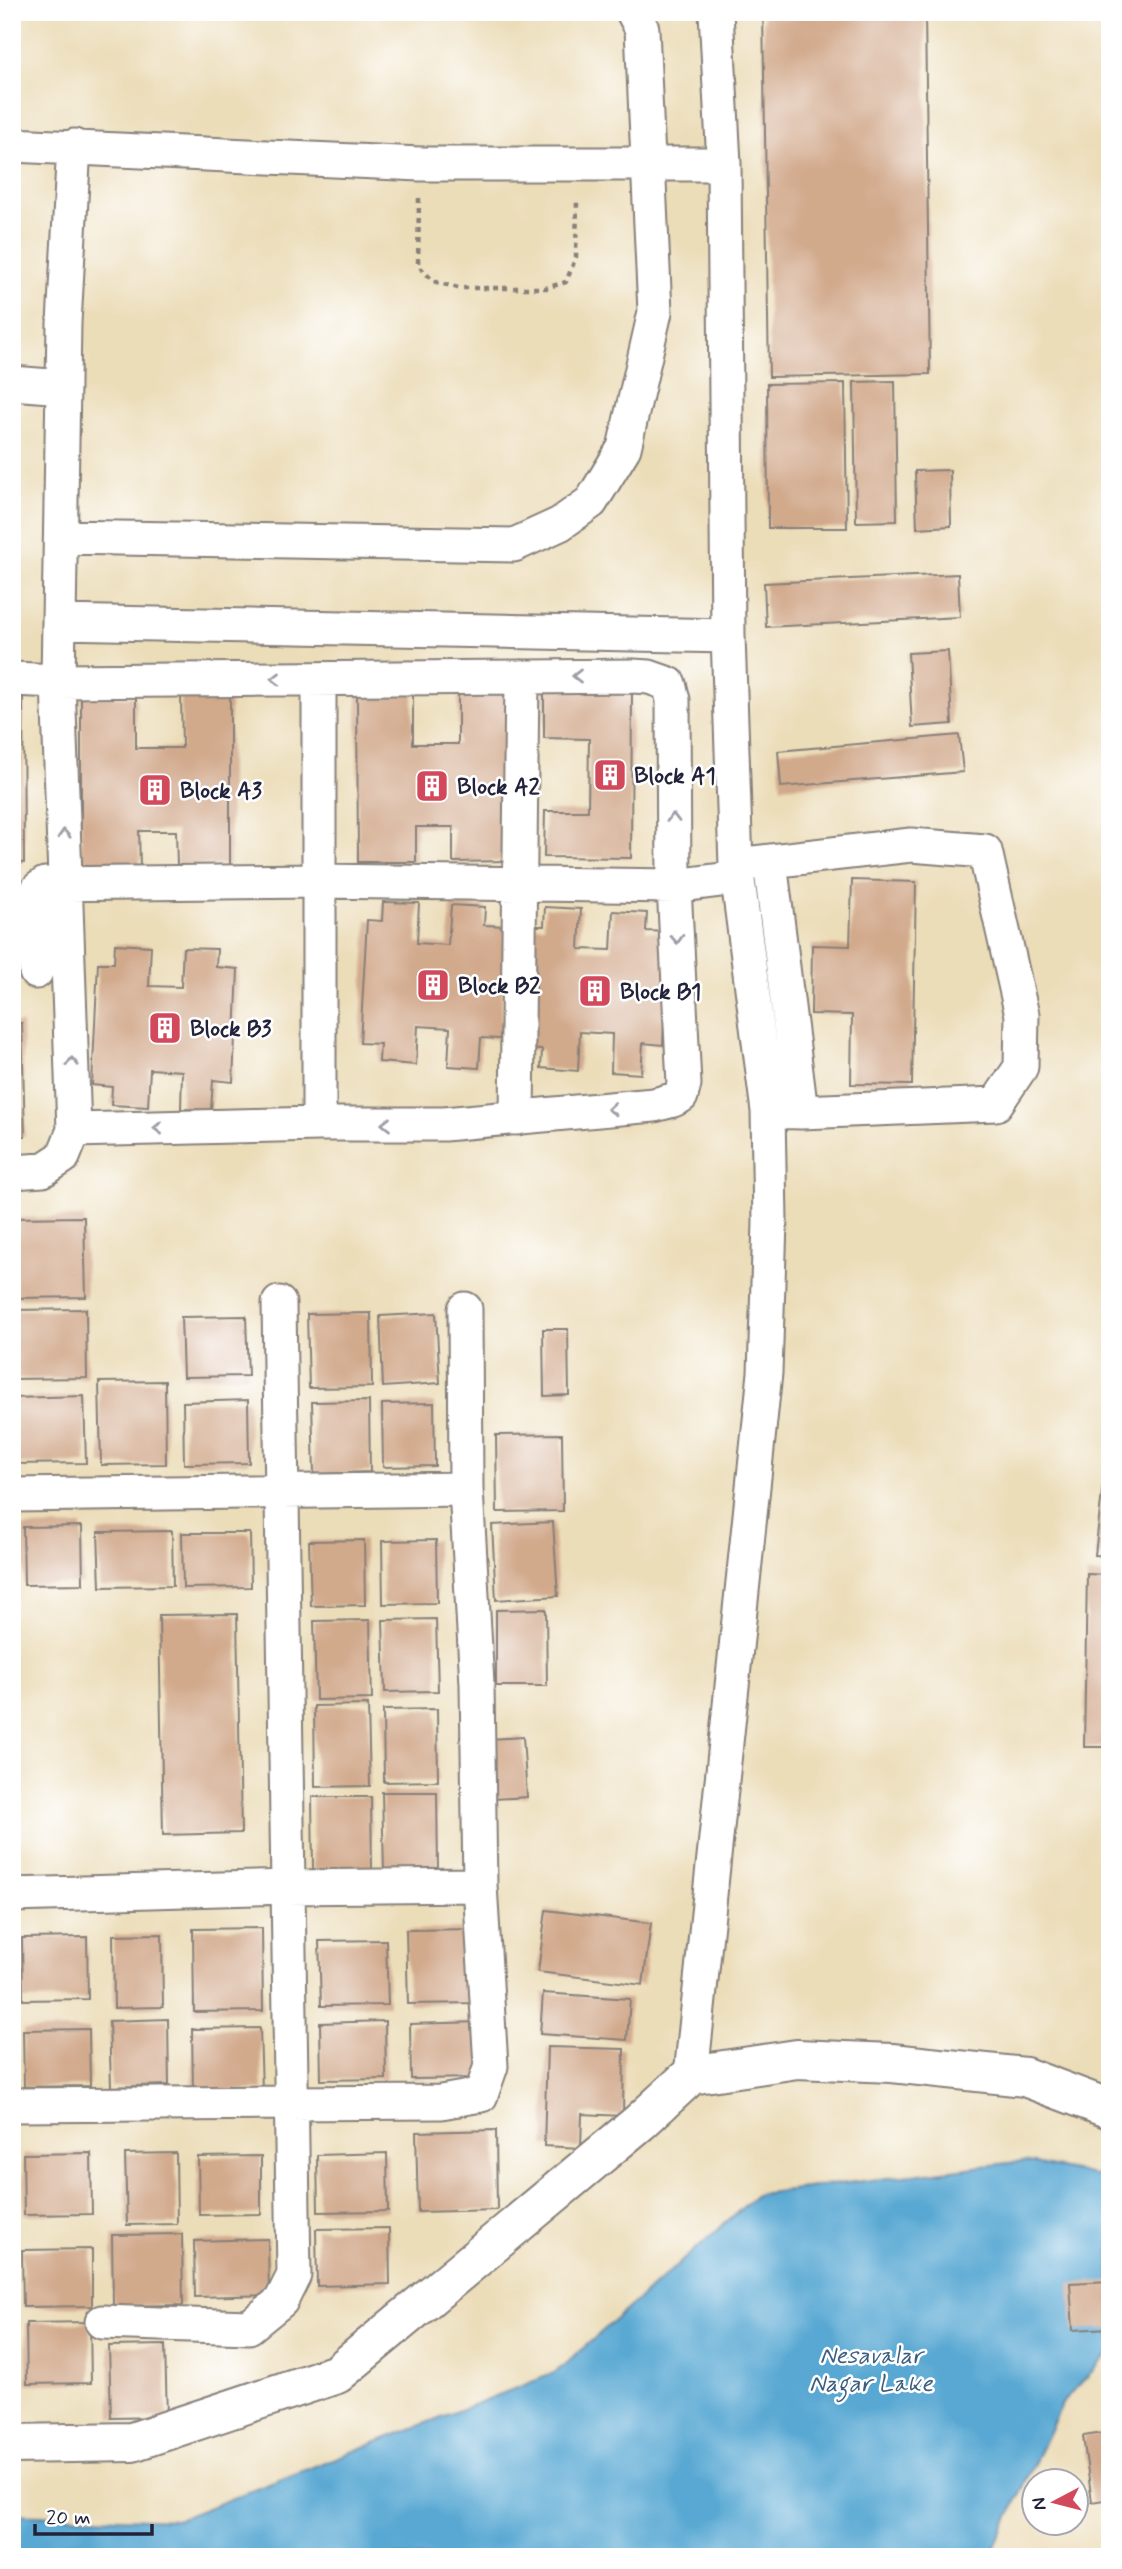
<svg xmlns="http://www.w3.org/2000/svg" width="1122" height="2569" viewBox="0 0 1122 2569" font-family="Mynerve,sans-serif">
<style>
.water{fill:#59a8d3;stroke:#3e6587;stroke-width:2}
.building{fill:#d1a98b}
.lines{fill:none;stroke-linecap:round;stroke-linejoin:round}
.street-casing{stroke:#87807a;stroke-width:37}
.secondary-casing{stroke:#87807a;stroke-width:42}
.path{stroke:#87807a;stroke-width:4.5;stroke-dasharray:5 5;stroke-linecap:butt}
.street{stroke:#fff;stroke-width:33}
.secondary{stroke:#fff;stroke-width:38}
.oneway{stroke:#9c9ca7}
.labels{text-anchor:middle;stroke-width:5;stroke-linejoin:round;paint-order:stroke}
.poi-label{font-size:23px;font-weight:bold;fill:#22223b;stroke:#fff;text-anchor:start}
.water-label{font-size:24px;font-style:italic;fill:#3b5e7f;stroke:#fff}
</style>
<rect width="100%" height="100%" fill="#fff"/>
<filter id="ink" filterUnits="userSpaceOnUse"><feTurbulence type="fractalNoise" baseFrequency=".0143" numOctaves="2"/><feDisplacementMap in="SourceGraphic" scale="14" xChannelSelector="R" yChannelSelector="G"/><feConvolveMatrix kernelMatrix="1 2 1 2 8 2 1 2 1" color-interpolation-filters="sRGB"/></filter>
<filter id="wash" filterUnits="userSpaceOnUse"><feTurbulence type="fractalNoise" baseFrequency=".00686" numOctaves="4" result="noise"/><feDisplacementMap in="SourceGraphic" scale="28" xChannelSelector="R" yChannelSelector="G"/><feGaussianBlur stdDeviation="1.57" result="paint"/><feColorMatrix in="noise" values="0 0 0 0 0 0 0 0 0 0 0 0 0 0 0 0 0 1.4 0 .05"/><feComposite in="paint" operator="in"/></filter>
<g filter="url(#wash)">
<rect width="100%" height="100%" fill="#ecddb9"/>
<!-- water -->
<path class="water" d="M1024,2161l86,17v174l-47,50 -73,155h-978v-43l164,6 379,-147 203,-179z"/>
<g id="blocks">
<!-- building -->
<path class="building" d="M763,12h162l5,362 -161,3z
M895,381l2,140 -41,1 -2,-140z
M845,383l2,145h-79l-1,-144z
M950,470l1,56 -34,2 -2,-57z
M958,574l2,43 -194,10 -2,-44z
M948,651l4,73 -40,3 -4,-74z
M544,684l88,2 -1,172 -87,-1 1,-46h43l1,-72 -45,-1z
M357,692h56v52h45v-52h49v169l-54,1v-35h-37v35h-58z
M12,693h11l1,170 -12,-1z
M81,696l55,1v51h46l-1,-52 49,1v168h-53l-1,-34h-37l1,35h-59z
M959,735l4,37 -182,15 -3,-36z
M852,880l64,2 -4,203 -61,-1 1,-69 -41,-1 1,-69 38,1z
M383,902l36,1 -2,40 31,2 3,-40 34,2 -1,18 22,1 -6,113 -19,-1 -2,30 -31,-2 2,-38 -32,-2 -2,39 -37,-3 1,-18 -20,-1 7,-123 15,1z
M545,907l36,2 -2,40 32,1 2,-39 34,2 -1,18 22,1 -5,113 -20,-2 -2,31 -30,-2 1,-38 -32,-2 -2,39 -37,-3 1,-18 -20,-1 6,-123h16z
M115,944l36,2 -2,40 32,1 2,-39 34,1 -1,18 22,2 -5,113 -20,-2 -2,30 -30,-1 1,-38 -32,-2 -2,38 -37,-2 1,-18 -20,-2 6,-122h16z
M12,1023h10l3,113h-13z
M84,1217l2,80 -70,1 -2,-80z
M86,1309l1,69 -75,1v-69z
M371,1313l1,74 -63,1 -2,-74z
M436,1313l4,70 -57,4 -3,-71z
M246,1316l2,60 -65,1 -2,-60z
M543,1329h25l1,66 -25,1z
M165,1381l1,83 -65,1 -2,-83z
M84,1396l2,67 -74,1v-66z
M248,1400l1,63 -65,1 -1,-62z
M369,1401l1,71 -56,2 -2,-72z
M434,1403l1,63 -52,1 -1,-63z
M562,1434l1,77 -66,1 -1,-77z
M1105,1465h5v91l-15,-1z
M553,1522l5,74 -62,4 -4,-75z
M82,1526l1,58 -59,1 -1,-58z
M172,1531l1,55 -73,1 -2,-55z
M182,1533h68l1,54 -68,1z
M364,1540l1,65 -54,1 -2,-65z
M436,1540l1,63 -54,1 -1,-63z
M1087,1574l23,1v172h-26z
M546,1609l1,77h-51v-76z
M237,1614l4,219 -78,2 -4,-220z
M436,1619l2,72 -53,1 -2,-72z
M370,1620l2,79 -56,1 -2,-79z
M368,1705l2,81 -55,1 -1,-81z
M437,1709l1,72 -54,1 -1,-72z
M523,1737l4,60 -33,2 -4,-60z
M382,1792h55l1,79 -54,1z
M312,1797h59l1,72 -59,1z
M546,1910l105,13 -8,62 -105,-13z
M262,1928l1,83 -69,1 -1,-83z
M477,1929l1,74 -70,1 -2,-74z
M162,1934l1,73 -49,1 -1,-73z
M87,1937l1,62 -65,1 -1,-62z
M386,1940l2,65 -67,1 -2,-65z
M543,1993l87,6 -3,41 -87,-6z
M168,2019l1,66 -58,2 -2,-66z
M385,2021l1,58 -65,1 -1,-57z
M482,2022l1,56 -72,1 -1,-55z
M260,2028l2,62 -69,1 -1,-62z
M89,2029l1,57 -66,1 -1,-57z
M547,2047l77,2 -1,67 -41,-2 -1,34 -37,-2z
M496,2130l1,80 -79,2 -2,-80z
M91,2153l1,61 -68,1 -1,-61z
M176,2153l1,71 -50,1 -2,-71z
M387,2153l1,58 -70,1 -1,-57z
M261,2156v58l-62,1 -1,-58z
M389,2228l1,56 -73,2 -1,-57z
M182,2234l1,71 -70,1 -1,-71z
M268,2239l1,56 -74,2 -1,-56z
M92,2249v57l-69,1 -1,-57z
M1110,2281v47l-37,2 -3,-47z
M90,2322l1,61 -64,1 -1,-61z
M165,2345l2,72 -56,1 -2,-72z
M1110,2432v67l-18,3 -9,-66z"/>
</g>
</g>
<g filter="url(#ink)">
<use href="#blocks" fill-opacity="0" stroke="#87807a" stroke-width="2"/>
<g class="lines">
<defs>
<path id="street" d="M12,145l408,19h304
M74,146l-10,177 -6,358 16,449
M12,383l51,4
M61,537l453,8 46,-21 31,-22 33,-54 31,-136 -13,-283 -9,-17
M60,622l668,14
M12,679l46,2 575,-5 16,1 20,7 4,16 1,186 -355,-5 -274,3 -7,5 -3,7 1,76
M770,862l31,250
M736,865l175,-20 74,6 37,164 -1,52 -25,37 -195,8 -33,-1
M517,1118l5,-441
M319,1124v-445
M12,1172l31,-2 20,-13 11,-27 245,-6h125l210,-19 19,-5 8,-4 3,-12 -10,-198 63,-8
M12,1495l454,-6
M12,1895l275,-8 193,-2
M691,2075l74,-702 5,-151 -2,-111 -32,-246 -8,-229 -4,-472 -8,-152
M12,2105l429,-3 40,-7 10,-29 -11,-181 -3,-201 -11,-195 -1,-180
M102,2322l147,5 32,-26 13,-26 -15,-972"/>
<path id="secondary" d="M12,2444l120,-2 205,-68 303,-252 51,-47 106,-16 95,4 133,14 85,32"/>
</defs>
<!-- street casing -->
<use href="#street" class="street-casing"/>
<!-- secondary casing -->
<use href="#secondary" class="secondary-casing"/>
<!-- path -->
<path class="path" d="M419,198l-1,67 15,16 25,7h88l20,-6 10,-25 1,-59"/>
<!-- street -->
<use href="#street" class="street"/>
<!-- secondary -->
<use href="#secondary" class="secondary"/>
</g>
<!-- one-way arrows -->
<defs><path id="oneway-chevron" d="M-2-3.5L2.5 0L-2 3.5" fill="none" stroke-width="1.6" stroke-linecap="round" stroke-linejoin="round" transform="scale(1.75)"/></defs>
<g class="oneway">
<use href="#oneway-chevron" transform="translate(577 676) rotate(180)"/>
<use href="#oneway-chevron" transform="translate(276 679) rotate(180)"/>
<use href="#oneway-chevron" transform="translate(673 818) rotate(-90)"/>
<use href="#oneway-chevron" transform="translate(64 834) rotate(-92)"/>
<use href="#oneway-chevron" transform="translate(677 939) rotate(87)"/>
<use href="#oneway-chevron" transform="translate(72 1062) rotate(-92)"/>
<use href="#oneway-chevron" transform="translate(612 1109) rotate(175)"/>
<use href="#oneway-chevron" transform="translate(386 1124) rotate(180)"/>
<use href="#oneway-chevron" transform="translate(158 1128) rotate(179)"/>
</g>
</g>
<!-- icons -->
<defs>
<symbol id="building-square" viewBox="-11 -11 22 22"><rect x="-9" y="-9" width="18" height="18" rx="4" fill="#d1495b" stroke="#fff"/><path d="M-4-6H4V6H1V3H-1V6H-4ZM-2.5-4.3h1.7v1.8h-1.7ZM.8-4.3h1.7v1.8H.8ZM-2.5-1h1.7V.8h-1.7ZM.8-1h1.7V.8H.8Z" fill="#fff"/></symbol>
</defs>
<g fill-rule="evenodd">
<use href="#building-square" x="591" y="756" width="38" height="38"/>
<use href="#building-square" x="413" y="767" width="38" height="38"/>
<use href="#building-square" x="136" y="771" width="38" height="38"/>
<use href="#building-square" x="414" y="966" width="38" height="38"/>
<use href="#building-square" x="576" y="972" width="38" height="38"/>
<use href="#building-square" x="146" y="1009" width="38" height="38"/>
</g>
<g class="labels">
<!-- poi labels -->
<g class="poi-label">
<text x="634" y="783">Block A1</text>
<text x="457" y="794">Block A2</text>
<text x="180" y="798">Block A3</text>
<text x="458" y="993">Block B2</text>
<text x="620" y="999">Block B1</text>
<text x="190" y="1036">Block B3</text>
</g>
<!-- water labels -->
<g class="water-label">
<text x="871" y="2363">Nesavalar<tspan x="871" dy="28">Nagar Lake</tspan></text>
</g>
</g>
<!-- margin -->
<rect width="1122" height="2569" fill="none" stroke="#fff" stroke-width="42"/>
<!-- north arrow -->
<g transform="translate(1055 2502) rotate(263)"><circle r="33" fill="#ffffff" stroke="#a7a7b1" stroke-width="2"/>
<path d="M0-5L12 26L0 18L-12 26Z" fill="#d1495b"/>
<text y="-10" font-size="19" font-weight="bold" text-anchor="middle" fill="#22223b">N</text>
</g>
<!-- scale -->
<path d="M35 2524v10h117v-10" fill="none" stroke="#22223b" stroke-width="3.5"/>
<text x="46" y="2524" font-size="21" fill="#22223b" stroke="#ffffff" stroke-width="5" paint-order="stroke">20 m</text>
</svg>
